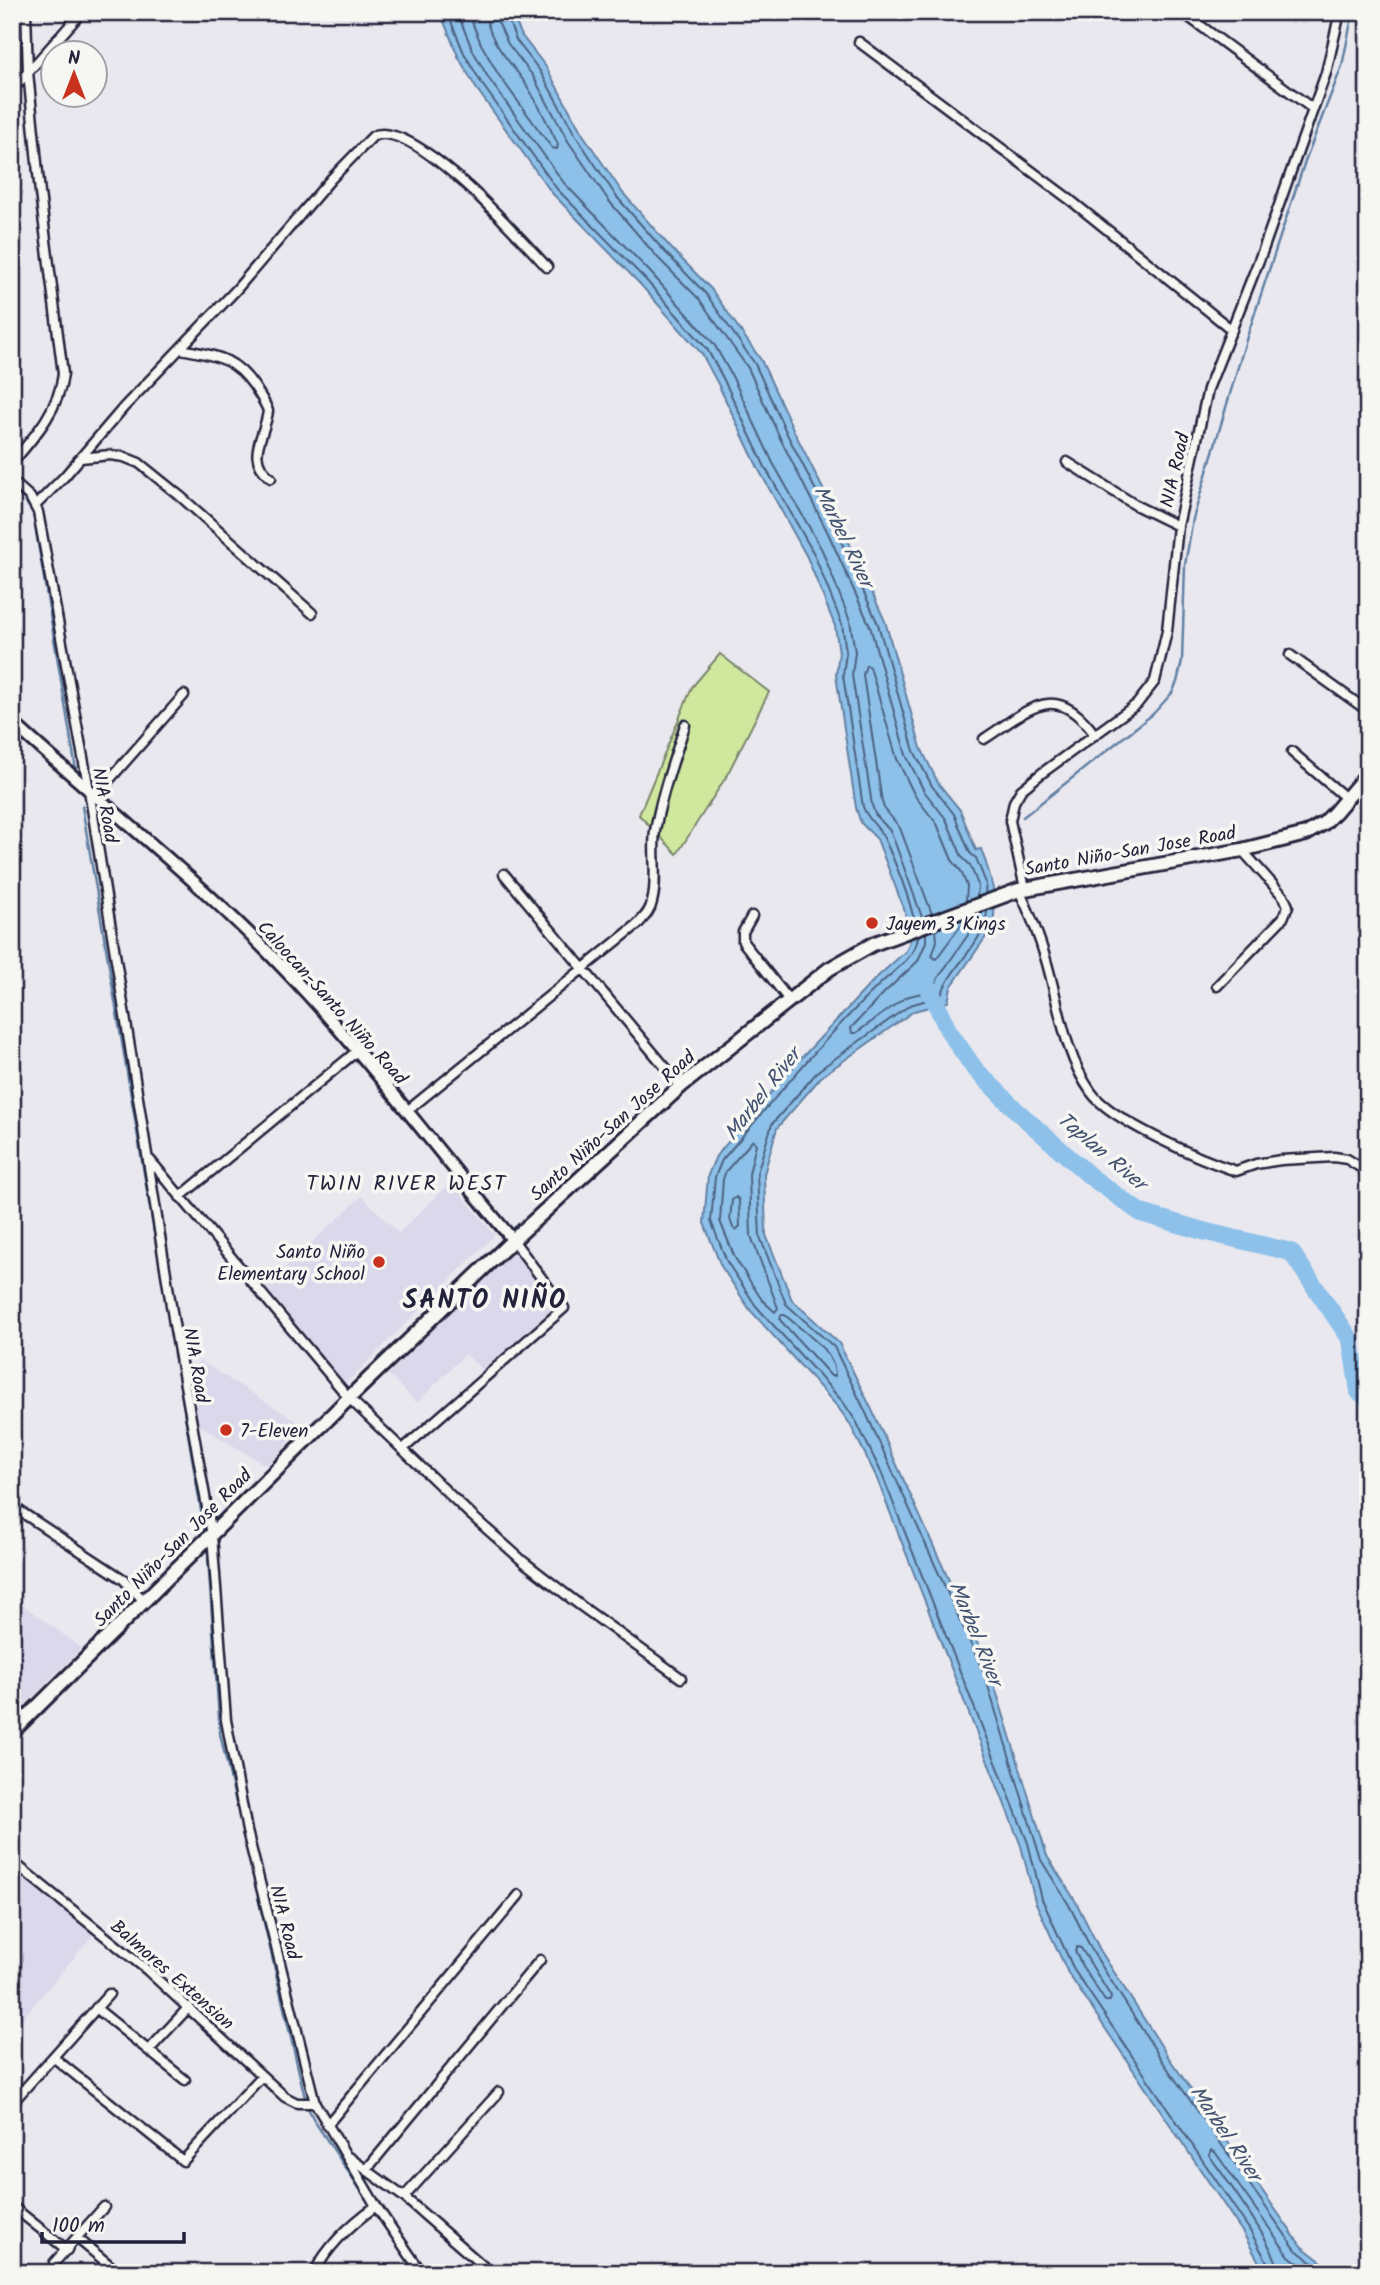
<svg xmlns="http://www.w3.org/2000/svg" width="1380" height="2285" viewBox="0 0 1380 2285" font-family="Kalam,sans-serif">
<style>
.built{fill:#dbd8eb}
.green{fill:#d0e89e;stroke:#79856c;stroke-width:2}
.water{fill:#8dc1ea;stroke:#6281a4;stroke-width:2}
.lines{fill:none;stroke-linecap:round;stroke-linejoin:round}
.shore{stroke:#4d6281;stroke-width:2}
.stream{stroke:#6281a4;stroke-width:2.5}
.river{stroke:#8dc1ea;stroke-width:18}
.minor-casing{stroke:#22223b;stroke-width:13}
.tertiary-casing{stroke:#22223b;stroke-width:16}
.secondary-casing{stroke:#22223b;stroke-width:18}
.minor{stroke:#f6f6f2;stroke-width:8}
.tertiary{stroke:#f6f6f2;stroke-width:10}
.secondary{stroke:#f6f6f2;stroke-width:12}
.poi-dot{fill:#c8321e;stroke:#f6f6f2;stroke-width:2.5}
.labels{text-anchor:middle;stroke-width:7;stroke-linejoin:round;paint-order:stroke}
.street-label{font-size:19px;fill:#22223b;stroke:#f6f6f2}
.poi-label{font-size:19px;fill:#22223b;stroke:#f6f6f2;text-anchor:start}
.water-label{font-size:21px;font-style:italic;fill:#425270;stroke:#f6f6f2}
.neighbourhood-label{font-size:21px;letter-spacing:2px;fill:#22223b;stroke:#f6f6f2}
.district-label{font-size:26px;font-weight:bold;letter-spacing:2px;fill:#22223b;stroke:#f6f6f2}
</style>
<rect width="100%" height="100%" fill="#eae8ef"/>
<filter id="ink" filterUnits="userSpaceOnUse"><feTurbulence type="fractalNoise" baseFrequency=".0143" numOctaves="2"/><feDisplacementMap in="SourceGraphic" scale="14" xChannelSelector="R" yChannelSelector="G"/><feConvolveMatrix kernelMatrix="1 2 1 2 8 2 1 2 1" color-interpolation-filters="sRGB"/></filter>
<g filter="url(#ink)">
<!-- built -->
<path class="built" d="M451,1182l44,53 -149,148 -84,-94 100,-93 37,37z
M512,1250l46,56 -73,66 -20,-18 -48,49 -29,-29z
M199,1360l105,66 -37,40 -73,-44 -7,-43z
M12,1597l70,51 -70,70z
M12,1870l82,64 -82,97z"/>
<!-- green -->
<path class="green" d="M720,654l49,38 -43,85 -49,77 -38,-39 53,-128z"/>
<!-- water -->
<path class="water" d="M440,12h71l11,24 24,31 36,66 40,59 48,55 41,42 50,71 33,71 48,96 43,94 36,127 17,35 22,27 16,40 5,-1c10,27 18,51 11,79l-41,59 -3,15 -34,9 -92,65 -45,52 -13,46 2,61 26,65 47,43 33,67 118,261 57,185 29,46 24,48 69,108 132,188 35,27h-71l-22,-40 -175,-260 -33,-72 -14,-55 -146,-372 -25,-50 -13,-18 -87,-96 -29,-44 -17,-43 4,-48 8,-19 77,-89 81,-87 32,-29 5,-13 -7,-29 -27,-70 -16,-16 -5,-15 -20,-133 3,-23 -4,-26 -28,-69 -48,-87 -41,-86 -16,-30 -62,-70 -88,-91 -76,-105 -18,-32z"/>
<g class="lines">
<!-- shore -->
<path class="shore" d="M447,12l17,41 18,31 75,105 88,90 62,70 17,31 41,87 49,87 28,70 4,28 -3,23 20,132c5,13 15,19 21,31 12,26 24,55 30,82
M457,12l15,37 17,30 75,104 87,90 63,71 18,32 41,87 49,87 28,71 5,31 -3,23 20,130 3,9 16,18 31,85
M468,12l13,32 17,30 54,74 5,1 1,-5c-11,-21 -21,-44 -35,-64 -15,-21 -36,-40 -37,-68
M496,12l1,8 11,24 25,32 35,65 41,60 49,57 41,41 49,69 32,70 48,95 42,93 36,129 18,36 22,28 16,38 8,8 8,20 -1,12
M505,12l11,28 24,31 36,65 40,60 49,56 41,42 49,70 32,70 49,96 42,94 36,127 18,35 22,28 16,39 6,5 10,25 -1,11
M987,910c0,31 -37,56 -46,86l-31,9 -91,65 -47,54 -15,49 3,64 26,67 48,43 32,66 118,260 57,187 28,45 25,49 69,108 133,188 30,23
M932,914l-32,-86 -16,-20 -2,-6 -19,-127 3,-10 4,2 27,92 18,37 22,28 15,36 9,11 6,15 -1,15
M936,929l1,12 -5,15 4,3 31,-42
M926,933v9l-8,19 -33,31 -34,36 1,5h4l50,-36 27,-7 5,-12 39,-56 1,-9
M918,936c-2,22 -24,34 -39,49 -56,54 -106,116 -157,175l-7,17 -4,44 16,41 29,44 87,96 13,19 25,51 147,371 14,56 32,71 175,259 21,38 1,6
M753,1140l3,4 -7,30 2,62 27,72 -3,4 -13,-12 -27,-42 -15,-37 3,-42 3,-8z
M736,1197l3,3 1,26 -4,4 -3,-2 -3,-9 2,-19z
M781,1315h4c17,16 51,36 50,61h-4l-51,-56z
M1077,1947l4,1 30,49 -1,4h-5l-23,-35 -7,-15z
M1279,2273c-1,-24 -54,-95 -70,-118l2,-5 4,2 74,104 22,17"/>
<!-- stream -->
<path class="stream" d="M12,490l11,8 10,15 44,263
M82,806l123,728
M1023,817l130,-103 19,-21 5,-11 5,-21 3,-96 8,-46 53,-179 59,-179 37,-95 11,-54
M208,1557l12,177 85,364
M308,2108l7,14 55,82"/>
<!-- river -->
<path class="river" d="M928,986l20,44 26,38 44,44 73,65 50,36 62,18 88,21 60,88 8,52 9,5"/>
<defs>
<path id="minor" d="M1182,12l131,97
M859,42l210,157 163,131
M12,90l70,-78
M181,349c34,7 52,7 73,37 5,8 11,16 14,25 -3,26 -24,46 3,67
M81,458l29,-3 14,2 15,6 41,33 132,117
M1067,462l70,44 41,20
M12,463c22,-26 47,-53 51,-89l-23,-181 -12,-121 -2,-60
M12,481l18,16 8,15 51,278 85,534 38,211 14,185 21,111 68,272 61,103 46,67
M36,505l28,-28 60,-70 112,-117 95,-111 42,-43c40,-19 147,102 174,131
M1290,655l78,56
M984,739c45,-29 71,-60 111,-4
M1292,752l55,47
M95,796l89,-101
M504,874l177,212
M1025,888l-15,-67 4,-19 7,-12 21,-17 95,-69 18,-23 12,-50 11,-105 30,-137 55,-139 63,-177 14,-61
M1019,890c11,23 20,46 27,70 13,44 18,94 45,132 20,29 111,68 145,79l20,-7 25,-4 53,-3 13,2 21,13
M752,916l-9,16v10l46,58
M1217,986l66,-68 5,-12 -4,-9 -42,-47
M407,1111l231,-187c6,-7 12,-12 14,-22 6,-21 0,-49 3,-71 6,-36 19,-71 30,-106
M150,1160l199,238 122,117 53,47 57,44 100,72
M180,1197l177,-146
M403,1449l161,-141 -51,-68
M12,1506l111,73 22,23
M12,1861l135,109 138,127 12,6h18
M96,2008l89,72
M149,2050l40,-43
M53,2057l130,104 79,-85
M12,2103l97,-109
M327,2125l192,-230
M350,2158l54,39 87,76
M367,2169l173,-209
M404,2197l95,-105
M12,2206l55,44
M77,2238l42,35
M54,2263l50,-56
M314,2273c14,-28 37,-49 62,-67"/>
<path id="tertiary" d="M12,722c91,83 190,160 275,250 81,85 150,179 226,268"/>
<path id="secondary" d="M12,1732l337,-334 164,-158 168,-154 148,-117 44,-25 146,-54 223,-40 64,-16 18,-11 11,-11 33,-39"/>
</defs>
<!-- minor casing -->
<use href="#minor" class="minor-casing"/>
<!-- tertiary casing -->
<use href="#tertiary" class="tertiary-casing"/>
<!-- secondary casing -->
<use href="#secondary" class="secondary-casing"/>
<!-- minor -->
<use href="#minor" class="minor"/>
<!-- tertiary -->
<use href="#tertiary" class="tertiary"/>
<!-- secondary -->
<use href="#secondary" class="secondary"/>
</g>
</g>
<!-- markers -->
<g class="poi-dot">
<circle cx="872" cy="923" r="7"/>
<circle cx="379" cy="1262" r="7"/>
<circle cx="226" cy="1430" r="7"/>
</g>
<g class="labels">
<!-- street labels -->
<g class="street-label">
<text transform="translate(1174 470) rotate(-77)" y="7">NIA Road</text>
<text transform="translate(106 805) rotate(80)" y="7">NIA Road</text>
<text transform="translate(1130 850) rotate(-10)" y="7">Santo Niño-San Jose Road</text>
<text transform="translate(333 1002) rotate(48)" y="7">Caloocan-Santo Niño Road</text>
<text transform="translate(612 1125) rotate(-42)" y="7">Santo Niño-San Jose Road</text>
<text transform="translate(197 1365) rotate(80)" y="7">NIA Road</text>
<text transform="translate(172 1547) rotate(-45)" y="7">Santo Niño-San Jose Road</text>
<text transform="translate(286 1922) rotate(76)" y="7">NIA Road</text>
<text transform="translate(173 1974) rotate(41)" y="7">Balmores Extension</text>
</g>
<!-- poi labels -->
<g class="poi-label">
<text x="886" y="930">Jayem 3 Kings</text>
<text x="365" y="1258" text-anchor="end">Santo Niño<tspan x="365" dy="22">Elementary School</tspan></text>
<text x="240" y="1437">7-Eleven</text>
</g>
<!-- water labels -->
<g class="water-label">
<text transform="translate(844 536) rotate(64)" y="7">Marbel River</text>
<text transform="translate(762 1094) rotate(-52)" y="7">Marbel River</text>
<text transform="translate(1102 1151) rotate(40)" y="7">Taplan River</text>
<text transform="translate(976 1633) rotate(68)" y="7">Marbel River</text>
<text transform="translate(1226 2133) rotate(56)" y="7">Marbel River</text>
</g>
<!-- neighbourhood labels -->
<g class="neighbourhood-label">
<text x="407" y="1190">TWIN RIVER WEST</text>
</g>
<!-- district labels -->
<g class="district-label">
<text x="485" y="1308">SANTO NIÑO</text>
</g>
</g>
<!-- margin -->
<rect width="1380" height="2285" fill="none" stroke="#f6f6f2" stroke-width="42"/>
<rect x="21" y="21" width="1338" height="2243" fill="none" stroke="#22223b" stroke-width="2.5" filter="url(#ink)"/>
<!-- north arrow -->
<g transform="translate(74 74)"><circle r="33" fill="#f6f6f2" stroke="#a1a1a9" stroke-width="2"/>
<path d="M0-5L12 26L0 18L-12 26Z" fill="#c8321e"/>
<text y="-10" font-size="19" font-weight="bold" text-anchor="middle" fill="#22223b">N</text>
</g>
<!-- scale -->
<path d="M42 2232v10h142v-10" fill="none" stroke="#22223b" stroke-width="3.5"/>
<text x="52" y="2232" font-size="21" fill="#22223b" stroke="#f6f6f2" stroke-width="5" paint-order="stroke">100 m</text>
</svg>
